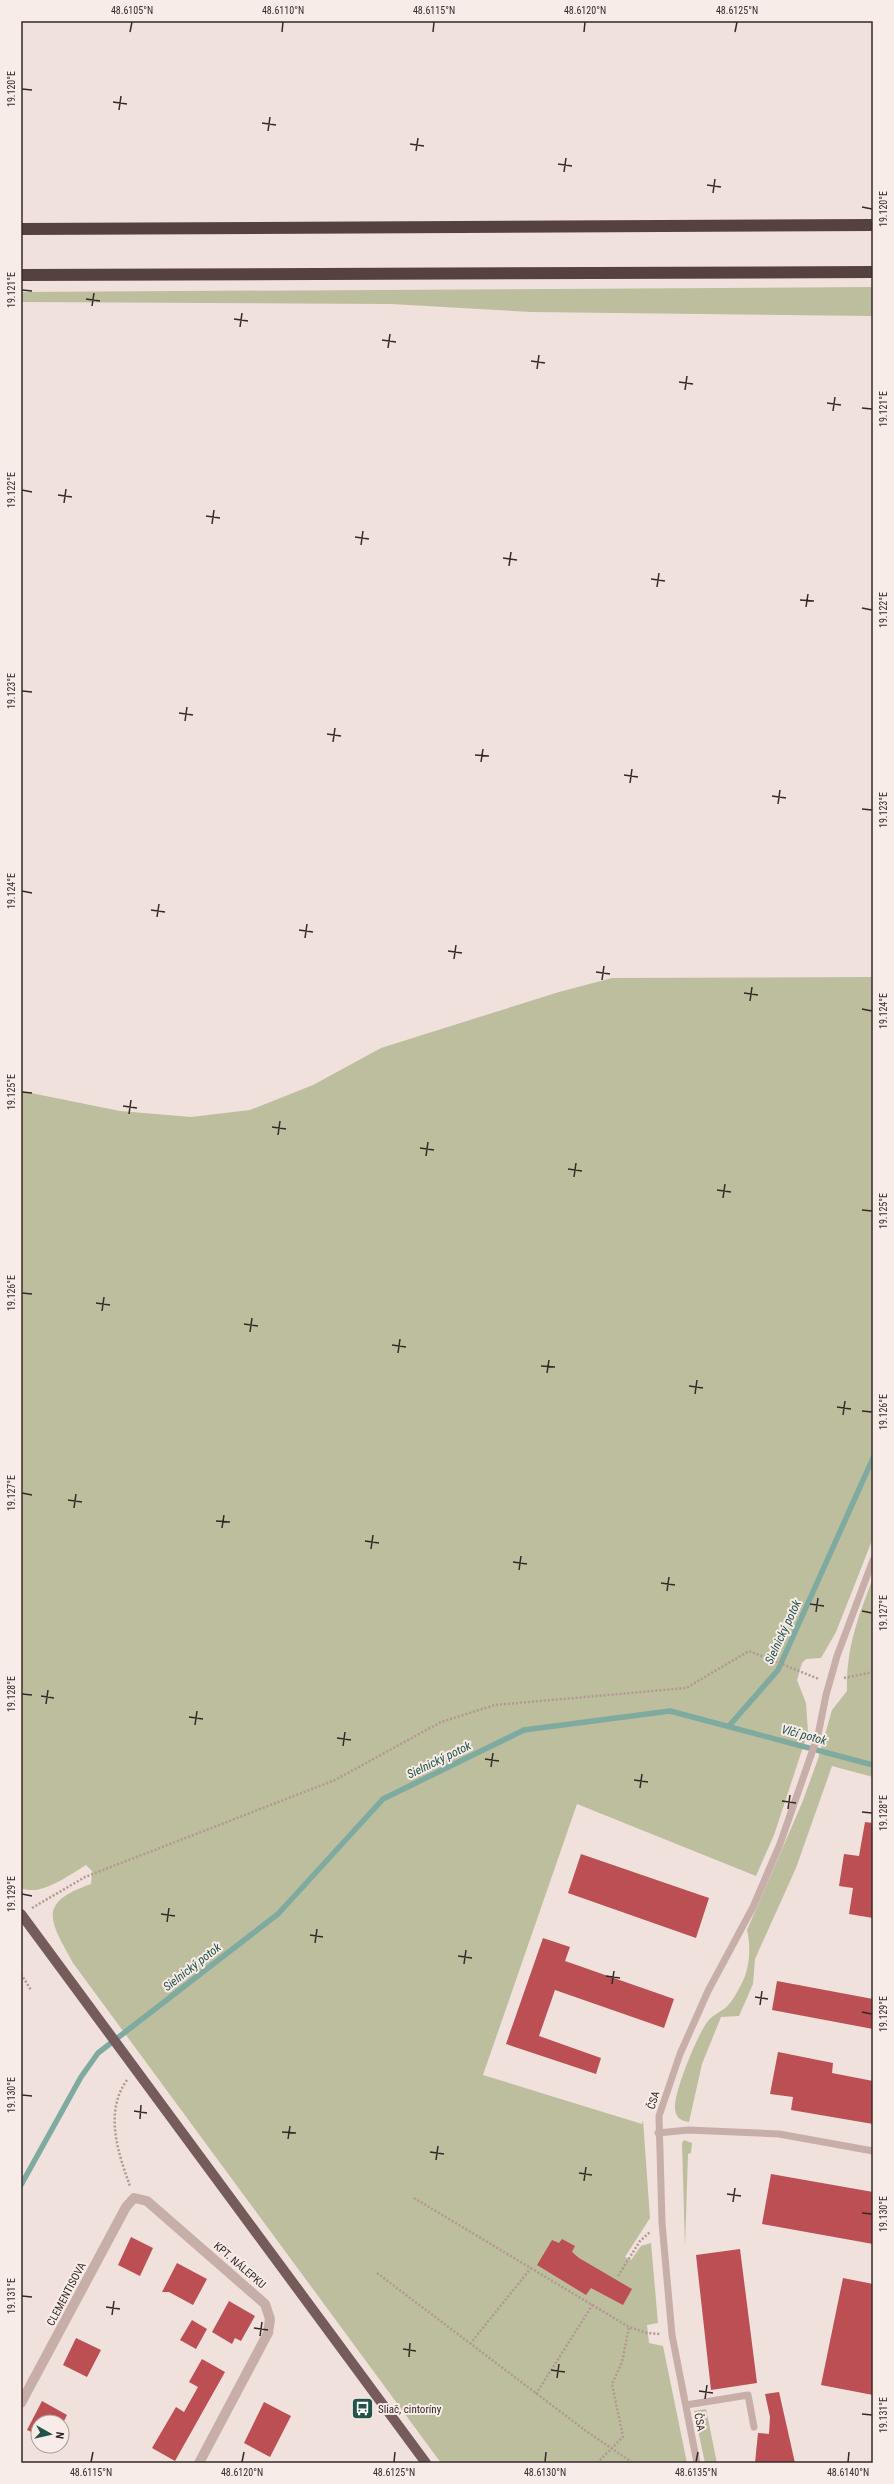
<svg xmlns="http://www.w3.org/2000/svg" width="894" height="2484" viewBox="0 0 894 2484" font-family="'Roboto Condensed',sans-serif">
<style>
.green{fill:#bcbe9e}
.lines{fill:none;stroke-linecap:round;stroke-linejoin:round}
.stream{stroke:#7eaaa0;stroke-width:5.5}
.building{fill:#bc4f53}
.path{stroke:#b29894;stroke-width:2.5;stroke-dasharray:2 2;stroke-linecap:butt}
.lane{stroke:#c7aea9;stroke-width:7}
.street{stroke:#c7aea9;stroke-width:10}
.primary{stroke:#755c5b;stroke-width:10}
.highway{stroke:#554140;stroke-width:12}
.ticks{fill:none;stroke:#352928;stroke-width:1.5}
.labels{text-anchor:middle;stroke-width:4;stroke-linejoin:round;paint-order:stroke}
.street-label{font-size:11px;fill:#352928;stroke:#f8ece8}
.poi-label{font-size:11px;fill:#352928;stroke:#f8ece8;text-anchor:start}
.water-label{font-size:12px;font-style:italic;fill:#215348;stroke:#f8ece8}
.neatline{fill:none;stroke:#352928;stroke-width:1.5}
.ticks-label{font-size:10px;text-anchor:middle;fill:#352928}
</style>
<rect width="100%" height="100%" fill="#f0e1dc"/>
<!-- green -->
<path class="green" d="M873,287v29l-342,-4 -140,-8 -370,-2v-10z
M873,977v561l-37,94 -15,26 -15,1 -4,4 -5,17 9,23 2,29 -34,103 -18,41 -179,-72 -94,271 159,49 1,-4 7,98 -25,39 6,3 10,-14 10,-3 7,80 -11,2 2,18 14,3 24,117h-246l-368,-500c-23,-42 -37,-60 18,-79l1,-13 -6,-6c-17,10 -45,32 -65,23v-797l99,20 71,6 59,-7 63,-25 68,-37 178,-56 53,-14z
M873,1578v199l-41,-11 -36,102 -41,91 -2,25 -14,32 -18,1 -19,47 -13,58c-8,-1 -13,-4 -14,-13 -2,-15 23,-76 33,-88 5,-7 16,-10 21,-17 5,-5 9,-14 13,-21 8,-16 9,-37 5,-53l55,-127 16,-44 14,-49 15,-19c-1,-43 11,-74 26,-113z
M684,2140l8,3 -1,10 -3,1 -3,93 -3,-104z
M706,2409l11,54h-12l-11,-52z"/>
<g class="lines">
<!-- stream -->
<path class="stream" d="M729,1726l49,-56 95,-212
M21,2185l60,-108 17,-24 180,-139 105,-115 141,-69 146,-19 203,54"/>
</g>
<!-- building -->
<path class="building" d="M865,1822l8,1v95l-24,-4 4,-26 -14,-2 5,-32 15,2z
M581,1854l128,44 -13,40 -128,-45z
M543,1938l27,9 -5,14 109,38 -10,29 -109,-38 -16,46 62,22 -5,16 -90,-30z
M777,1981l96,18v30l-101,-19z
M778,2052l55,11 -1,10 41,8v43l-82,-14 2,-13 -23,-3z
M771,2174l102,18v52l-111,-20z
M131,2237l22,11 -13,28 -22,-11z
M562,2239l13,7 -3,6 7,6 53,31 -9,16 -32,-17 -5,7 -49,-30 15,-25 7,3z
M740,2249l17,134 -46,7 -15,-135z
M177,2263l30,16 -14,26 -24,-13h-7z
M843,2278l30,6v111l-52,-10z
M229,2301l26,15 -14,25 -6,-3 -3,6 -20,-12z
M192,2320l15,9 -11,20 -16,-9z
M76,2338l25,12 -14,27 -24,-12z
M202,2359l23,13 -50,89 -23,-13 24,-41 8,5 14,-25 -9,-5z
M779,2392l16,71h-40l3,-30 11,1 1,-17 -5,-23z
M42,2401l25,14 -5,10v-3h-24v13l-11,-5z
M264,2402l27,14 -21,41 -26,-14z"/>
<g class="lines">
<!-- path -->
<path class="path" d="M844,1678l29,-6
M32,1908l53,-31 250,-97 106,-58 54,-17 191,-17 63,-37 70,28
M21,1974l10,16
M127,2080c-23,32 -9,73 3,106
M414,2198l215,129 18,6 13,1
M377,2273l209,158 47,32
M618,2276l22,-35 10,-9
M470,2344l61,-76
M536,2394l57,-90
M597,2463l26,-26 -11,-53 10,-22 7,-35"/>
<!-- lane -->
<path class="lane" d="M658,2133l30,-3 91,4 94,17
M686,2405l62,-10 6,32
M697,2463l-25,-128 -10,-112 -3,-107 21,-62 28,-63 45,-84 27,-63 38,-109 8,-40 11,-39 36,-96"/>
<!-- street -->
<path class="street" d="M21,2403l105,-196 8,-9 13,3 118,103 5,15 -2,14 -69,130"/>
<!-- primary -->
<path class="primary" d="M21,1914l405,549"/>
<!-- highway -->
<path class="highway" d="M21,229l852,-4
M21,275l852,-3"/>
</g>
<!-- ticks -->
<path class="ticks" d="M130,32l2,-10M282,32l1,-10M433,32l1,-10M584,32l1,-10M735,32l2,-10M22,89l10,1M113,102l14,2M119,110l2,-14M262,123l14,2M268,131l2,-14M410,144l14,2M416,151l2,-13M558,164l14,2M564,172l2,-14M707,185l14,2M713,193l2,-14M862,207l10,2M22,290l10,1M86,299l14,2M92,306l2,-13M234,319l14,2M240,327l2,-14M382,340l14,2M388,348l2,-14M531,361l14,2M537,369l2,-14M679,382l14,2M685,390l2,-14M827,403l14,2M862,408l10,1M833,411l2,-14M22,490l10,2M58,495l14,2M64,503l2,-14M206,516l14,2M212,524l2,-14M355,537l14,2M361,545l2,-14M503,558l14,2M509,566l2,-14M651,579l14,2M657,587l2,-14M800,600l14,1M806,607l2,-13M862,608l10,2M22,691l10,1M179,713l14,2M185,721l2,-14M327,734l14,2M333,742l2,-14M475,755l14,1M481,762l2,-13M624,775l14,2M630,783l2,-14M772,796l14,2M778,804l2,-14M862,809l10,1M22,891l10,2M151,910l14,2M157,917l2,-13M299,930l14,2M305,938l2,-14M448,951l14,2M454,959l2,-14M596,972l14,2M602,980l2,-14M744,993l14,2M750,1001l2,-14M862,1009l10,2M22,1092l10,1M123,1106l14,2M129,1114l2,-14M272,1127l14,2M278,1135l2,-14M420,1148l14,2M426,1156l2,-14M568,1169l14,2M574,1177l2,-14M717,1190l14,2M723,1198l2,-14M862,1210l10,1M22,1293l10,1M96,1303l14,2M102,1311l2,-14M244,1324l14,2M250,1332l2,-14M392,1345l14,2M398,1353l2,-14M541,1366l14,1M547,1373l2,-13M689,1386l14,2M695,1394l2,-14M837,1407l14,2M862,1411l10,1M843,1415l2,-14M22,1493l10,2M68,1500l14,2M74,1508l2,-14M216,1521l14,1M222,1528l2,-13M365,1541l14,2M371,1549l2,-14M513,1562l14,2M519,1570l2,-14M661,1583l14,2M667,1591l2,-14M810,1604l14,2M862,1611l10,2M816,1612l2,-14M22,1694l10,1M41,1696l13,2M46,1704l2,-14M189,1717l14,2M195,1725l2,-14M337,1738l14,2M343,1746l2,-14M485,1759l14,2M491,1767l2,-14M634,1780l14,2M640,1788l2,-14M782,1801l14,2M788,1809l2,-14M862,1812l10,1M22,1894l10,2M161,1914l14,2M167,1922l2,-14M310,1935l13,2M315,1943l2,-14M458,1956l14,2M464,1964l2,-14M606,1976l14,2M612,1984l2,-13M755,1997l13,2M760,2005l2,-14M862,2012l10,2M22,2095l10,1M134,2111l13,2M140,2119l1,-14M282,2132l14,1M288,2139l2,-13M430,2152l14,2M436,2160l2,-14M579,2173l13,2M584,2181l2,-14M727,2194l14,2M733,2202l2,-14M862,2213l10,1M22,2296l10,1M106,2307l14,2M112,2315l2,-14M254,2328l14,2M260,2336l2,-14M403,2349l13,2M409,2357l1,-14M551,2370l14,2M557,2378l2,-14M699,2391l14,2M705,2399l2,-14M862,2414l10,1M91,2462l2,-10M242,2462l2,-10M394,2462l1,-10M545,2462l1,-10M696,2462l2,-10M848,2462l1,-10"/>
<!-- icons -->
<defs>
<symbol id="bus-square" viewBox="-11 -11 22 22"><rect x="-9" y="-9" width="18" height="18" rx="4" fill="#215348" stroke="#f8ece8"/><path d="M-5-6H5V4H4V6H2V4H-2V6H-4V4H-5ZM-3.5-4V0h7V-4ZM-3.5 1.2v1.5H-2V1.2ZM2 1.2v1.5H3.5V1.2Z" fill="#fff"/></symbol>
</defs>
<g fill-rule="evenodd">
<use href="#bus-square" x="350" y="2396" width="25" height="25"/>
</g>
<g class="labels">
<!-- street labels -->
<g class="street-label">
<text transform="translate(653 2100) rotate(-73)" y="4">ČSA</text>
<text transform="translate(240 2265) rotate(41)" y="4">KPT. NÁLEPKU</text>
<text transform="translate(66 2294) rotate(-62)" y="4">CLEMENTISOVA</text>
<text transform="translate(700 2422) rotate(79)" y="4">ČSA</text>
</g>
<!-- poi labels -->
<g class="poi-label">
<text x="378" y="2413">Sliač, cintoríny</text>
</g>
<!-- water labels -->
<g class="water-label">
<text transform="translate(783 1632) rotate(-65)" y="4">Sielnický potok</text>
<text transform="translate(804 1735) rotate(15)" y="4">Vlčí potok</text>
<text transform="translate(439 1760) rotate(-26)" y="4">Sielnický potok</text>
<text transform="translate(192 1967) rotate(-38)" y="4">Sielnický potok</text>
</g>
</g>
<!-- border -->
<rect width="894" height="2484" fill="none" stroke="#f8ece8" stroke-width="44"/>
<!-- north arrow -->
<g transform="translate(50 2434) rotate(98)"><circle r="19" fill="#f8ece8" stroke="#aa9e9b"/>
<path d="M0-3L7 15L0 10L-7 15Z" fill="#215348"/>
<text y="-6" font-size="11" font-weight="bold" text-anchor="middle" fill="#352928">N</text>
</g>
<rect x="22" y="22" width="850" height="2440" class="neatline"/>
<g class="ticks-label">
<text x="132" y="14">48.6105°N</text>
<text x="283" y="14">48.6110°N</text>
<text x="434" y="14">48.6115°N</text>
<text x="585" y="14">48.6120°N</text>
<text x="737" y="14">48.6125°N</text>
<text transform="translate(11 89) rotate(-90)" y="4">19.120°E</text>
<text transform="translate(883 209) rotate(-90)" y="4">19.120°E</text>
<text transform="translate(11 290) rotate(-90)" y="4">19.121°E</text>
<text transform="translate(883 409) rotate(-90)" y="4">19.121°E</text>
<text transform="translate(11 490) rotate(-90)" y="4">19.122°E</text>
<text transform="translate(883 610) rotate(-90)" y="4">19.122°E</text>
<text transform="translate(11 691) rotate(-90)" y="4">19.123°E</text>
<text transform="translate(883 810) rotate(-90)" y="4">19.123°E</text>
<text transform="translate(11 891) rotate(-90)" y="4">19.124°E</text>
<text transform="translate(883 1011) rotate(-90)" y="4">19.124°E</text>
<text transform="translate(11 1092) rotate(-90)" y="4">19.125°E</text>
<text transform="translate(883 1211) rotate(-90)" y="4">19.125°E</text>
<text transform="translate(11 1293) rotate(-90)" y="4">19.126°E</text>
<text transform="translate(883 1412) rotate(-90)" y="4">19.126°E</text>
<text transform="translate(11 1493) rotate(-90)" y="4">19.127°E</text>
<text transform="translate(883 1613) rotate(-90)" y="4">19.127°E</text>
<text transform="translate(11 1694) rotate(-90)" y="4">19.128°E</text>
<text transform="translate(883 1813) rotate(-90)" y="4">19.128°E</text>
<text transform="translate(11 1894) rotate(-90)" y="4">19.129°E</text>
<text transform="translate(883 2014) rotate(-90)" y="4">19.129°E</text>
<text transform="translate(11 2095) rotate(-90)" y="4">19.130°E</text>
<text transform="translate(883 2214) rotate(-90)" y="4">19.130°E</text>
<text transform="translate(11 2296) rotate(-90)" y="4">19.131°E</text>
<text transform="translate(883 2415) rotate(-90)" y="4">19.131°E</text>
<text x="91" y="2476">48.6115°N</text>
<text x="242" y="2476">48.6120°N</text>
<text x="394" y="2476">48.6125°N</text>
<text x="545" y="2476">48.6130°N</text>
<text x="696" y="2476">48.6135°N</text>
<text x="848" y="2476">48.6140°N</text>
</g>
</svg>
